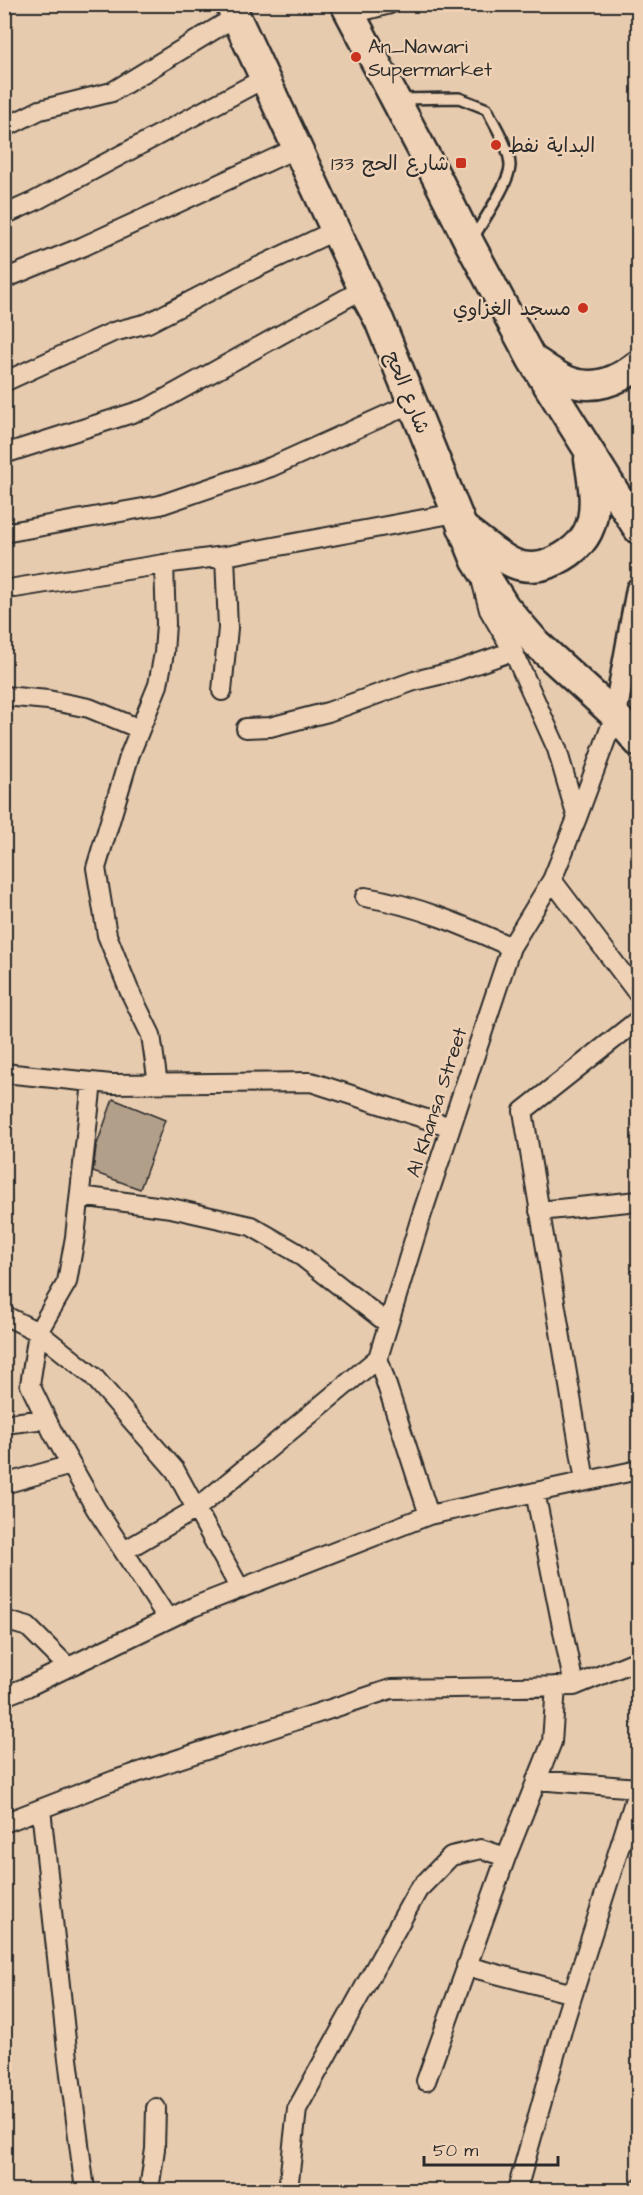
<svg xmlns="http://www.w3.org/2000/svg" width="643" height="2195" viewBox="0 0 643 2195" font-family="'Architects Daughter','Playpen Sans Arabic',sans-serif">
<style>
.building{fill:#b29f8a;stroke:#2b2b2b;stroke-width:1.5}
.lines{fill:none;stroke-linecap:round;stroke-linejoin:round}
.service-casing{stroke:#2b2b2b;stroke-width:14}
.minor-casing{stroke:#2b2b2b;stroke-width:22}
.tertiary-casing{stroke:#2b2b2b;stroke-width:27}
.primary-casing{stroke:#2b2b2b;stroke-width:33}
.service{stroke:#efd2b5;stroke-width:9}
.minor{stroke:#efd2b5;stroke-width:18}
.tertiary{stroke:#efd2b5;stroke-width:22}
.primary{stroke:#efd2b5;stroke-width:28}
.poi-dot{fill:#c8321e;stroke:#efd2b5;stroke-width:2}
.labels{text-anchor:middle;stroke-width:5;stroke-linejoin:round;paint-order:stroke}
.poi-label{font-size:20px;fill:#2b2b2b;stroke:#efd2b5;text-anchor:start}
.street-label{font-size:20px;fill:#2b2b2b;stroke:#efd2b5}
</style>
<rect width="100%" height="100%" fill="#e7cbaf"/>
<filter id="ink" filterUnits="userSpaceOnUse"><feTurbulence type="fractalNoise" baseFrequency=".0167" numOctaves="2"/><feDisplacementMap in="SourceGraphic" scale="12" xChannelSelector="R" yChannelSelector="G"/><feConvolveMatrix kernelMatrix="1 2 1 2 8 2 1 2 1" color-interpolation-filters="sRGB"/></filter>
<g filter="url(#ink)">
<!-- building -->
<path class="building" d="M113,1099l52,21 -25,69 -47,-17 3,-25z"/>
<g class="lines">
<defs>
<path id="service" d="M399,99l60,-1 28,11c8,17 22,37 23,56 1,16 -29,59 -38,75"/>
<path id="minor" d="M351,14l39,-10
M4,128l36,-18 72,-18 123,-75
M4,215l31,-14 230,-123
M4,279l78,-32 215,-99
M4,382l109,-50 35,-9 93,-48 95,-45
M4,454l144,-46 215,-119
M4,533l156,-28 111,-38 142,-64
M164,564l61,-8 231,-43
M482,583l7,27 24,41 44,98 20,69
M15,588l149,-24 2,60 -2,29 -6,32 -28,69 -34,114 11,67 22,55 22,45 7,49
M222,691l6,-63 -3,-72
M4,696l44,4 41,8 51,21
M246,728l24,-1 58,-15 86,-31 42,-10 57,-20
M552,880l86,114
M365,897c51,8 100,29 146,50
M4,1073l107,11 200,-2 140,45
M92,1082l-17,155 -8,45 -29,50 -8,53 23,48 43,76 72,110
M80,1196l91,12 80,18 45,26 91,71
M539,1211l99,-10
M4,1315l34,17 55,44 82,94 65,119
M4,1424l42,-5
M585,1481l-62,-370 115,-91
M4,1484l67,-19
M535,1492l39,194
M429,1515l-51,-157 43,-141 90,-270 41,-67 25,-62 38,-103
M124,1551l72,-42 182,-151
M4,1620l24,7 40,40
M4,1696l23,-9 166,-80 236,-92 209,-45
M536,1780l102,8
M41,1809l27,250 17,131
M4,1823l111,-43 276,-91 183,-3 64,-26
M466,1966l107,28
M426,2081l80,-224 46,-115 4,-56
M149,2190l6,-41 1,-41
M288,2190l9,-81 121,-219 33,-34 30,-7 25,8
M517,2190l49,-174 72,-227
M638,2190v-1"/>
<path id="tertiary" d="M615,715l23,-126"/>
<path id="primary" d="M230,4l138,296 11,20 97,241 29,46 31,36 79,72 23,27
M345,4l92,174 33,66 62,116 106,169
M535,361c10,7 21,15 33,20 25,10 50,0 70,-16
M462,527c15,11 36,30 53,37 13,5 28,3 40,-3 47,-22 41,-58 34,-102"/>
</defs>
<!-- service casing -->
<use href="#service" class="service-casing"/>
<!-- minor casing -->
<use href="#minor" class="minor-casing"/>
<!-- tertiary casing -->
<use href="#tertiary" class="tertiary-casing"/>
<!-- primary casing -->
<use href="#primary" class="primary-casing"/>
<!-- service -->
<use href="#service" class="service"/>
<!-- minor -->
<use href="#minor" class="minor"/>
<!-- tertiary -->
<use href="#tertiary" class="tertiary"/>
<!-- primary -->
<use href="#primary" class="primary"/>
</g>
</g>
<!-- markers -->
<g class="poi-dot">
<circle cx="356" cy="57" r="6"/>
<circle cx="496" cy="145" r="6"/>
<rect x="455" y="157" width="12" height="12" rx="3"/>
<circle cx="583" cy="308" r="6"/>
</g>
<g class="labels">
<!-- poi labels -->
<g class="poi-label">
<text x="368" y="53">An_Nawari<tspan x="368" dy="23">Supermarket</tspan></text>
<text x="508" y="152">البداية نفط</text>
<text x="449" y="170" text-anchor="end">شارع الحج 133</text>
<text x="571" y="315" text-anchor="end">مسجد الغزاوي</text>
</g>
<!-- street labels -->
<g class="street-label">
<text transform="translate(408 392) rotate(68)" y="7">شارع الحج</text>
<text transform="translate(436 1102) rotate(-72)" y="7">Al Khansa Street</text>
</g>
</g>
<!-- margin -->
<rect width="643" height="2195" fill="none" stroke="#efd2b5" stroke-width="24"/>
<rect x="12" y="12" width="619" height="2171" fill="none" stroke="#2b2b2b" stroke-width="2" filter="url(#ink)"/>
<!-- scale -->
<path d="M424 2156v9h134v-9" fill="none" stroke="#2b2b2b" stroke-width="3"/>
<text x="433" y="2156" font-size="18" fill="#2b2b2b" stroke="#efd2b5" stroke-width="4.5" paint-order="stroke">50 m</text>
</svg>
